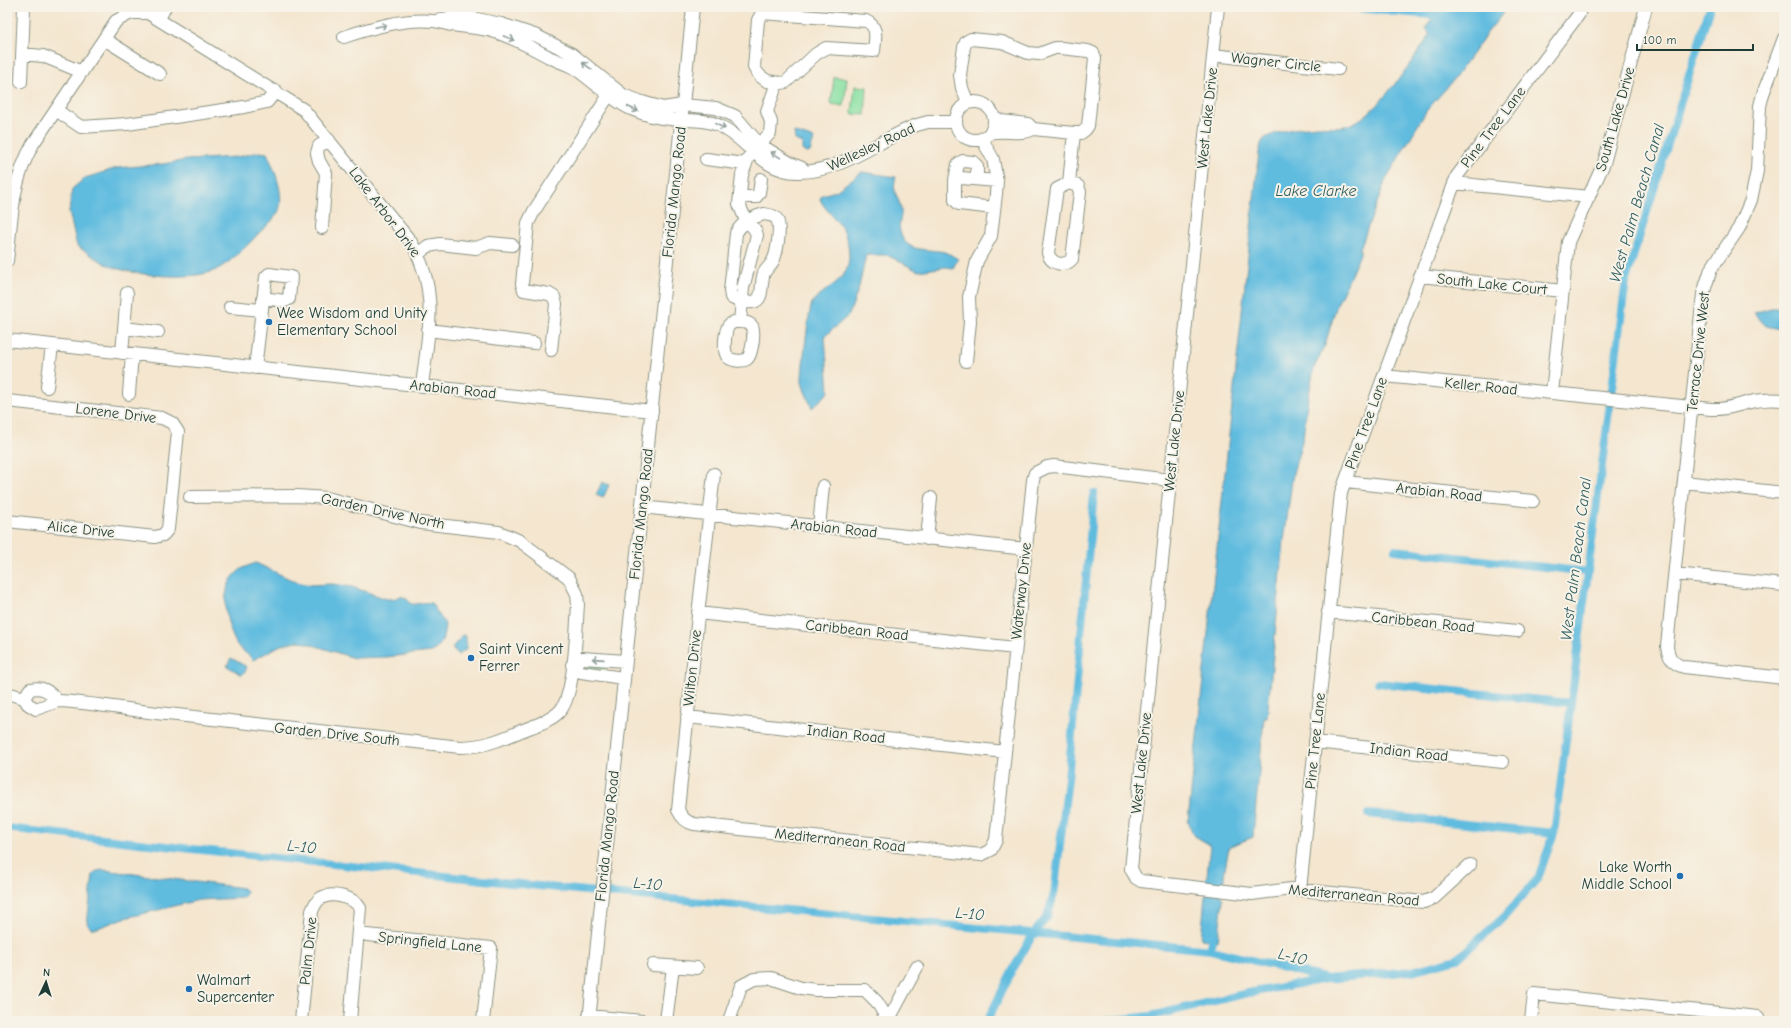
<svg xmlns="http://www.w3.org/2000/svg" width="1791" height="1028" viewBox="0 0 1791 1028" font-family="'Comic Neue',sans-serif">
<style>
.green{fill:#8be1a4;stroke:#558f6c}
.water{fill:#61bcdf;stroke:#407c8a}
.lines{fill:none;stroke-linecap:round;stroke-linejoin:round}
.canal{stroke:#61bcdf;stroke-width:8}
.minor-casing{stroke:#8a9282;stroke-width:14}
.minor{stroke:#fff;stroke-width:12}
.oneway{stroke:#8f9e9a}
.poi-dot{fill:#1f6fb2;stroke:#f7f3e8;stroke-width:1.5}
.labels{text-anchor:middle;stroke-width:4;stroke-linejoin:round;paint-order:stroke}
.street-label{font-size:15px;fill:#1f3d34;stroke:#f7f3e8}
.poi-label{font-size:15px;fill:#1f3d34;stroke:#f7f3e8;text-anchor:start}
.water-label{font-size:16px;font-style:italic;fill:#305d5f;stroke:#f7f3e8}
</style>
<rect width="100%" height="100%" fill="#f7f3e8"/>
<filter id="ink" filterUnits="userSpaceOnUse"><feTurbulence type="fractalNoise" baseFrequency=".025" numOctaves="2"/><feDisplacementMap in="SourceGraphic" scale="8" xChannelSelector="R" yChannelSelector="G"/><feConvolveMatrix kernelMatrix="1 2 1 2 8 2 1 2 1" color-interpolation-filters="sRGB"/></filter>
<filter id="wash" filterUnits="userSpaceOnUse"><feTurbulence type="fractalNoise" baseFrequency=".012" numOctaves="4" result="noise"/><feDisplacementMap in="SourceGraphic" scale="16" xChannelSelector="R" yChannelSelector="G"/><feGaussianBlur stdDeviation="0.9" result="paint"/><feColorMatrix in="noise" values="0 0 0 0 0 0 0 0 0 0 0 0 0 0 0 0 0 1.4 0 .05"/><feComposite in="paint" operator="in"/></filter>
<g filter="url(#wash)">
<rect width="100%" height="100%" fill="#f4e6cf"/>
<!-- green -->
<path class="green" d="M834,77l13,1 -3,28 -13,-2z
M855,86l12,1 -2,28 -13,-1z
M583,662l23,3v4h-22l-2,-3z"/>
<!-- water -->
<path class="water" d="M1440,7h68l-21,26 -32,45 -28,32 -41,69 -26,69v6l-14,32 -9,18 -12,41 -11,23 -7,36 -4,34 -10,35 -9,68 -17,177h-3l-11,119 -24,10 -5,28 1,6 -3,3 -2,11 3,4 -5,42 -17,-2 4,-43 3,-2 1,-11 -4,-4 2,-3 3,-31 -17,-10 -5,-14 71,-669c1,-4 2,-9 4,-12 6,-8 45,-14 56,-14 10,1 20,2 30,-1 28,-9 62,-64 80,-88v-4l-3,-5z
M794,132l20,7 -4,13 -4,1 -4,-3v-7l-7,-3z
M259,152l8,1c7,15 20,46 10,61 -5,8 -13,14 -19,20 -11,12 -27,28 -42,36 -23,11 -84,6 -108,-5 -10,-5 -21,-13 -31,-19l-8,-34 3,-23 13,-11 32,-10 46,-4 24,-4 50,-3z
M862,172l34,5c-5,15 3,19 5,33 1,7 -3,13 -1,21 5,23 28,17 44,21 5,1 10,5 14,7l-5,9 -7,-1 -28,4 -31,-16h-21l-7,32 -10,28 -24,21 4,56 -17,16c-3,-8 -8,-17 -10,-26 -1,-7 7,-73 10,-79 12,-16 37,-21 37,-46 0,-16 -4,-27 -15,-39 -5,-7 -11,-11 -14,-19l2,-4 14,-4z
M1771,308h13v22l-18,-4 -12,-13z
M602,482l7,3 -6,13 -7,-3z
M256,563l40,19 13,3 23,-1 20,3 35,12h6l8,-3 6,3 4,5c8,1 13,-3 20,-1l14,21c-1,12 -2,22 -14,28l-44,5 -33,1 -54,-17 -19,4 -28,15c-5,-7 -13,-9 -17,-17 -11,-20 -18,-56 3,-72 4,-4 12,-6 17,-8z
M465,635l1,2v12l-8,6 -2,-4 -3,-1v-4l6,-5 2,-5z
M231,658l16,9 -2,5 -3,3 -15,-9z
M103,870l140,18 4,4 -4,6 -44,2 -78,19 -23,9h-7l-4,-4 6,-49 4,-4z"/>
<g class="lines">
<!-- canal -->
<path class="canal" d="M1344,7l100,9
M1395,550l193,22
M1378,683l192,20
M1368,814l186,19
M7,828l176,20 412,44
M609,893l602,57 113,28
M1211,950l1,-19
M987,1021l25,-50 22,-38 13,-16 7,-23 14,-115 26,-286
M1105,1021l46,-5 97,-23 78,-14 86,-8 45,-12 48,-43 33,-38 16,-45 72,-553 84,-273"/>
</g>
</g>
<g filter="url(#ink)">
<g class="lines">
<defs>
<path id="minor" d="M1218,7l-87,862 5,9 5,3 111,13 39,-5 133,13 10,-4 36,-33
M762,13l104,8c13,6 9,18 8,30l-48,-3 -10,6 -30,28 -5,1 -14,-2 -7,-5 -4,-5 -2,-4 4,-47z
M159,19l6,-12
M440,19l27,-2 34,7 36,12 35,18 51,41 19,7 21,6 20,-3 33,3 19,8 24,28 31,19 12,5
M344,37c26,-9 61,-19 89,-16 6,0 12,3 19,4 13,2 27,3 40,6 20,6 39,16 57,26 10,5 20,7 28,13 19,13 34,30 54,39 12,5 26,9 39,10 17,2 34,-1 50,7 28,13 42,47 79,46 43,0 79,-32 118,-47l11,-3h27
M1784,38l-21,56 -3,12 -3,65 -6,29 -12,28 -28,41 -8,25 -36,352c1,12 6,18 17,21l100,11
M104,39l56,35
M22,54l21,2 39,16
M1213,55l125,14
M21,82l3,-75
M956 121a19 19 0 1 1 38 0a19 19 0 1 1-38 0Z
M968,103l-6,-15 -2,-13 4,-28 2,-5 5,-3 31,3 26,11 11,1 16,-6h6l27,3 5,2 2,5 -7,68 -3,4 -4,3h-7l-41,-4 -5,-5 -26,-3 -8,-3
M56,110l25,17 46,-3 117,-17 23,-5 9,-11
M990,133c14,-4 31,3 43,-4
M706,159l39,5
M977,179v-13l-4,-4 -10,-1 -5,3 -3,16v20l4,4 35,4
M955,180l6,-2 36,3
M1069,183l9,3 2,6 -8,67c-7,8 -21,6 -24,-6l9,-64z
M1069,183l5,-50
M1454,183l135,14
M740,194l6,3h10l3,-4 2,-14
M764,214c5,1 9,1 12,4 6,7 1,35 -3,43 -2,4 -7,8 -9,12 -5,13 3,32 -19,29 -5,-1 -9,-1 -14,-5l-1,-6 6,-58c6,-11 17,-16 28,-19z
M322,228l4,-55 -7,-12 -2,-8 2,-7 10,-6
M418,254l10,-8 12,-2 36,4 14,-5 22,2
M7,261c5,-42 4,-78 26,-117l83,-123 15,-8h17l156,97 107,132c29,49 17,91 11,144
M1420,276l143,15
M230,307l32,3
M734,322c6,0 14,-1 18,4 3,5 0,30 -5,33 -5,3 -17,2 -20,-3 -4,-6 -2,-26 2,-31 1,-1 4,-2 5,-3z
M740,322l3,-34 14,-53 -2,-5 -11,-14 -5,-12 3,-29 6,-17 22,-25 1,-11 -4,-11 10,-28
M124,328l34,4
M428,330l106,13
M7,340l645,71
M551,350l5,-46 -2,-7 -5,-3 -25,-4 -2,-6 6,-61 6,-12 75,-116 6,-5
M122,353l5,-60
M966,361l4,-39 -1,-25 8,-36 14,-25 5,-42 1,-13 -4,-22 -11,-20
M255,368c4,-31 7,-61 11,-91l3,-3 22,3 -2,22 -4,2 -22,-3
M1384,376l327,33c17,1 28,-5 44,-8 10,-2 19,-2 29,-1
M47,387l5,-42
M1552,393l16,-151 36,-79 42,-156
M129,394l3,-40
M7,401l155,17 10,5 6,9 -10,97 -5,6 -8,2 -148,-16
M714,474l-16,141 -20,195c4,8 8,12 16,14l287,31 10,-5 5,-10 37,-360 2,-7 12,-6 7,-1 116,14
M1345,482l188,19
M1684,482l100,11
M642,507l384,42
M819,527l4,-41
M927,539l4,-41
M1675,574l109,11
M1328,612l189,19
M698,613l317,35
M572,665l11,-7 42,3
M572,665l9,7 42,6
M7,693l17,5 4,6 8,5 22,-8c-10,-10 -14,-15 -28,-12l-6,9
M58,701c40,2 79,11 119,14l283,32c23,0 40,-7 61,-16 12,-5 28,-9 38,-19 16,-15 17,-83 19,-107l-1,-11 -8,-16 -49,-37 -21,-9 -78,-9 -94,-25 -30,-2 -107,1
M687,717l318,35
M1315,742l188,20
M1300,890l41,-397 116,-317 122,-162 1,-7
M367,935l124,13 -8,73
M653,965l44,3
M589,1016l53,5
M301,1021l11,-110c2,-5 4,-10 9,-13 11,-6 33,-1 39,10l-10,113
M589,1021l104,-1014
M666,1021l7,-54
M729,1021l12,-35 13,-7 17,-1 30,10 15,2h49l12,12 11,18
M888,1021l29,-54
M1531,1021l3,-27 224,23v4"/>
</defs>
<!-- minor casing -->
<use href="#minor" class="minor-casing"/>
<!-- minor -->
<use href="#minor" class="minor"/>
</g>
<!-- one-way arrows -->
<defs><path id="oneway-shaft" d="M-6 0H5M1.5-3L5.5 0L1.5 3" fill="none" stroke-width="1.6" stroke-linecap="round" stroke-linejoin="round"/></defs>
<g class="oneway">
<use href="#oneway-shaft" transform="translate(381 26) rotate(-12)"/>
<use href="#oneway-shaft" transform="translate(509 38) rotate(20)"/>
<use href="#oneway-shaft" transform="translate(587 66) rotate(-142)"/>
<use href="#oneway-shaft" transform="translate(633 109) rotate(24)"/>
<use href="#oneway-shaft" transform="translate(720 126) rotate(26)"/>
<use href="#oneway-shaft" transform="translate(776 155) rotate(-148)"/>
<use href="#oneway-shaft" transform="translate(598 659) rotate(-176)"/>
</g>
</g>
<!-- markers -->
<g class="poi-dot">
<circle cx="269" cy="322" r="4"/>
<circle cx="471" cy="658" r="4"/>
<circle cx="1680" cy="876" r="4"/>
<circle cx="189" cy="989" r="4"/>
</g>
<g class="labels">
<!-- street labels -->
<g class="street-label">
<text transform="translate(1276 62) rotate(6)" y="5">Wagner Circle</text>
<text transform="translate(1207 118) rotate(-84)" y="5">West Lake Drive</text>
<text transform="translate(1615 119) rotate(-74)" y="5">South Lake Drive</text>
<text transform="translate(1493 127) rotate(-53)" y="5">Pine Tree Lane</text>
<text transform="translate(871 147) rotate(-25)" y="5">Wellesley Road</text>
<text transform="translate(674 192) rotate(-84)" y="5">Florida Mango Road</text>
<text transform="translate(385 212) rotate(53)" y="5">Lake Arbor Drive</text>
<text transform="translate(1492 284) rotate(6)" y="5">South Lake Court</text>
<text transform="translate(1698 352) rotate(-84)" y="5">Terrace Drive West</text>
<text transform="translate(1481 386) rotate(6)" y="5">Keller Road</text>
<text transform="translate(453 389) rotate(6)" y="5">Arabian Road</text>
<text transform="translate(116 413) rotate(7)" y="5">Lorene Drive</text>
<text transform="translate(1366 423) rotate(-70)" y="5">Pine Tree Lane</text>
<text transform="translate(1174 441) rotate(-84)" y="5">West Lake Drive</text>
<text transform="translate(1439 492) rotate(6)" y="5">Arabian Road</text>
<text transform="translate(383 511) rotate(12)" y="5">Garden Drive North</text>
<text transform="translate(641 514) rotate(-84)" y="5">Florida Mango Road</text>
<text transform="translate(834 528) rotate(6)" y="5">Arabian Road</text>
<text transform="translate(81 529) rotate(6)" y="5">Alice Drive</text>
<text transform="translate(1021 591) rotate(-84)" y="5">Waterway Drive</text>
<text transform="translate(1423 622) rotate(6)" y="5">Caribbean Road</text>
<text transform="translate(857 630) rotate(6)" y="5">Caribbean Road</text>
<text transform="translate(692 668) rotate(-84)" y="5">Wilton Drive</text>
<text transform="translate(337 734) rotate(6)" y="5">Garden Drive South</text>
<text transform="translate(846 734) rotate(6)" y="5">Indian Road</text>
<text transform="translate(1315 741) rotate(-84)" y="5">Pine Tree Lane</text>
<text transform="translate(1409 752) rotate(6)" y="5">Indian Road</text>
<text transform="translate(1141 763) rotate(-84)" y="5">West Lake Drive</text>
<text transform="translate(607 836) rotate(-84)" y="5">Florida Mango Road</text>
<text transform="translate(840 840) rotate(6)" y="5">Mediterranean Road</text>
<text transform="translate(1354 895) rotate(5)" y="5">Mediterranean Road</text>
<text transform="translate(430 942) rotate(6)" y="5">Springfield Lane</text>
<text transform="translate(308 951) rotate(-84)" y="5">Palm Drive</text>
</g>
<!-- poi labels -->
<g class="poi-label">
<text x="277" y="318">Wee Wisdom and Unity<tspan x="277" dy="17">Elementary School</tspan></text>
<text x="479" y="654">Saint Vincent<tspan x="479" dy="17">Ferrer</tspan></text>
<text x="1672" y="872" text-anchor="end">Lake Worth<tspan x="1672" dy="17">Middle School</tspan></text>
<text x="197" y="985">Walmart<tspan x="197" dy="17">Supercenter</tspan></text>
</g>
<!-- water labels -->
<g class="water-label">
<text x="1316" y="196">Lake Clarke</text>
<text transform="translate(1636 203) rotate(-74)" y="6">West Palm Beach Canal</text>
<text transform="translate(1575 559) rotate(-83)" y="6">West Palm Beach Canal</text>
<text transform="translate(302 846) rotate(6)" y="6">L-10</text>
<text transform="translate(648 883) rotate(5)" y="6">L-10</text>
<text transform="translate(970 913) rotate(5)" y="6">L-10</text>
<text transform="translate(1293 956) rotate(14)" y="6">L-10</text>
</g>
</g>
<!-- margin -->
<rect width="1791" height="1028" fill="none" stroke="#f7f3e8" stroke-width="24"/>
<!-- north arrow -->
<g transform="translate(46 982) rotate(4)" stroke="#f7f3e8" stroke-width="3" paint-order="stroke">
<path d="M0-3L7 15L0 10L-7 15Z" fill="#1f3d34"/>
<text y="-6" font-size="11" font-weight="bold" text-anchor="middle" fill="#1f3d34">N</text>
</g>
<!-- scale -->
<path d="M1637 44v6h116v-6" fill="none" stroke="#1f3d34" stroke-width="2"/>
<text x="1643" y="44" font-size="12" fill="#1f3d34" stroke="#f7f3e8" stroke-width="3" paint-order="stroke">100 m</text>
</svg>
